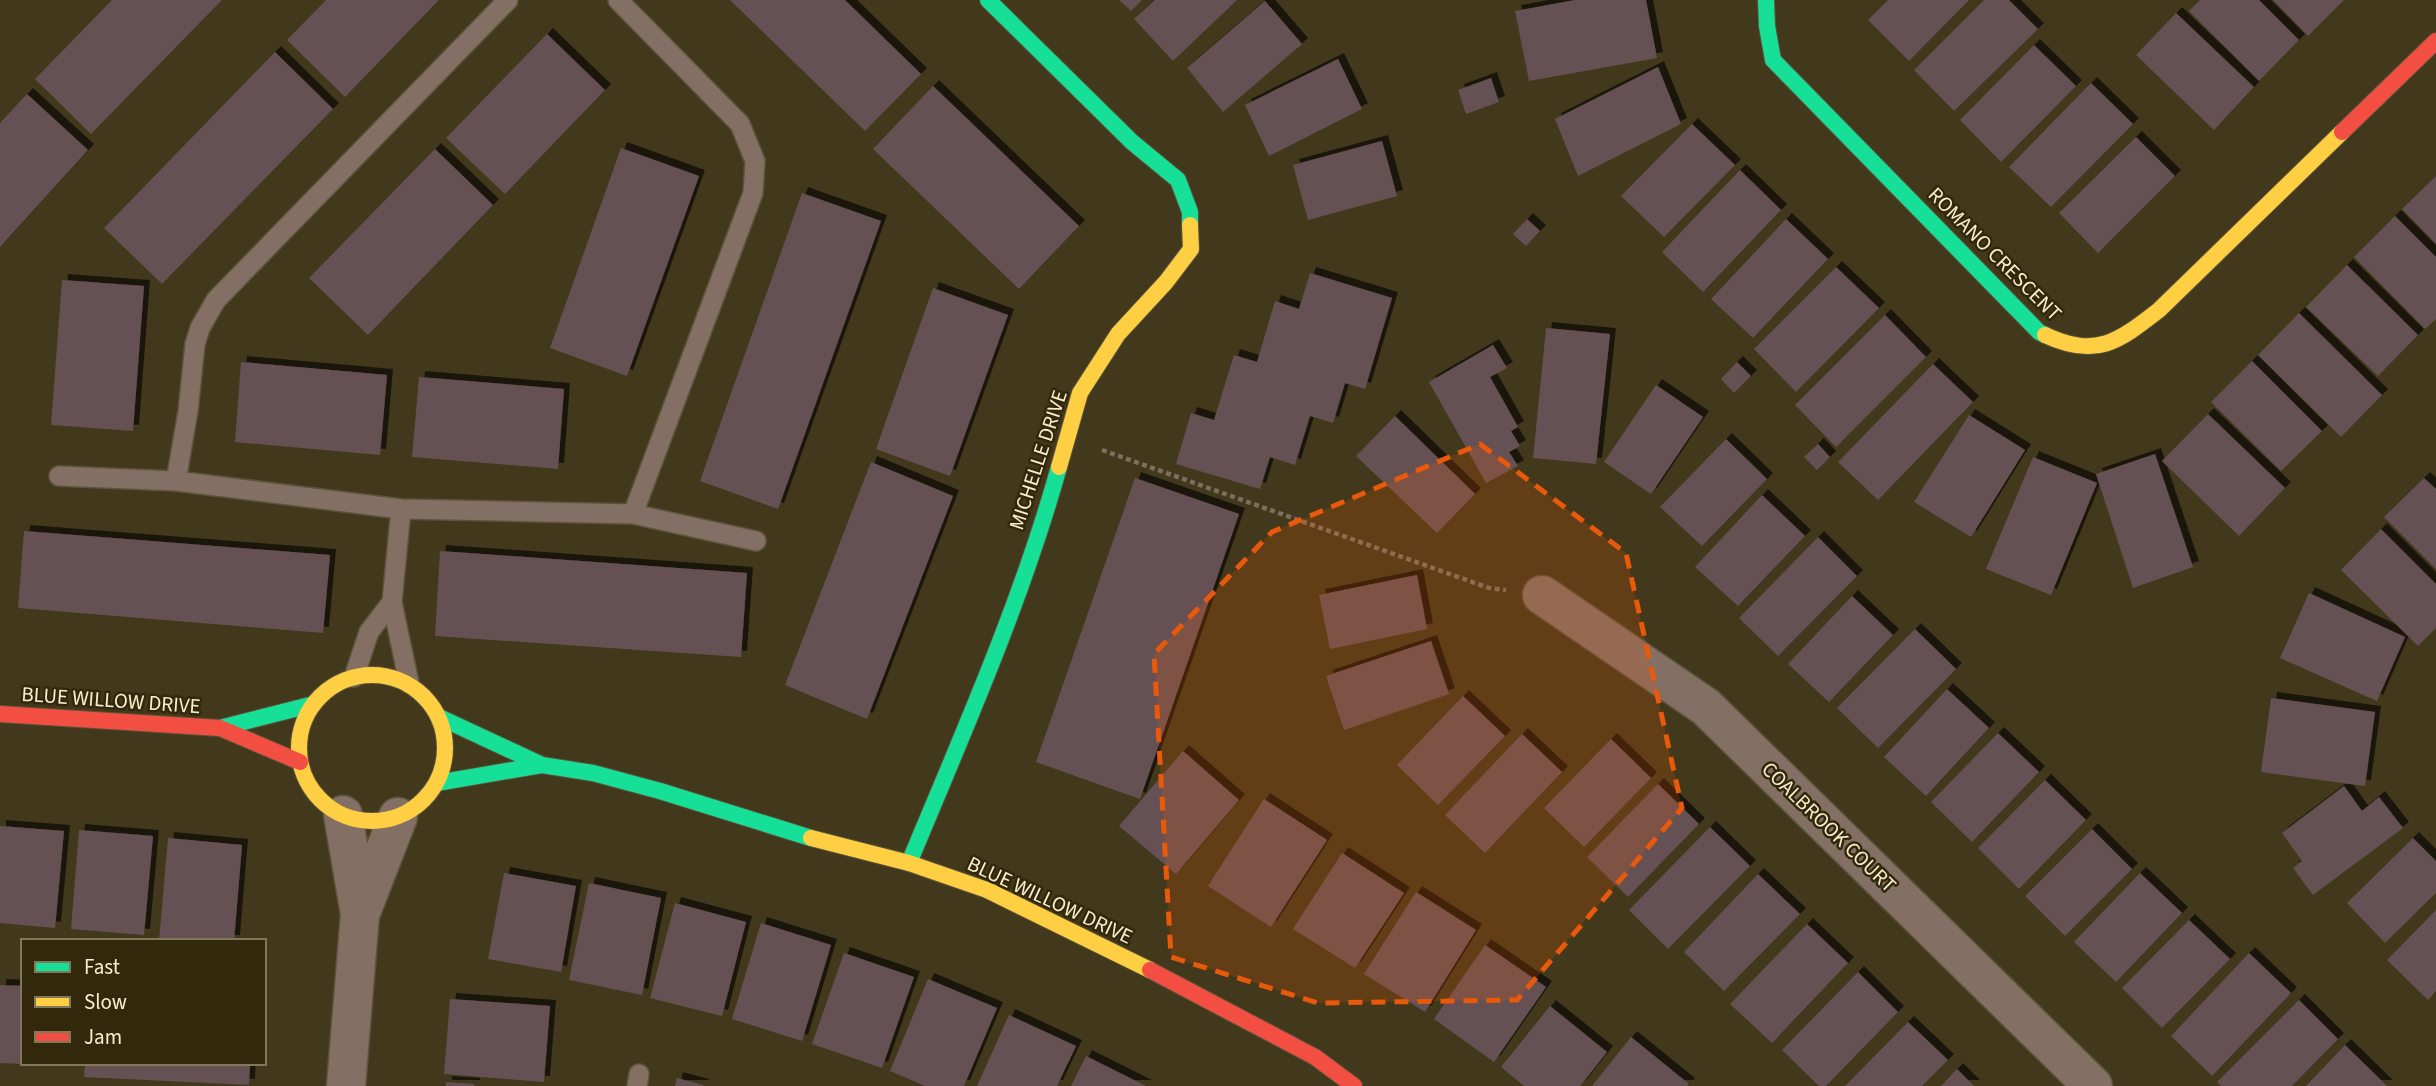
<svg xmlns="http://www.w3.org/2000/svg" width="2436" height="1086" viewBox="0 0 2436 1086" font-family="'Source Sans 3',sans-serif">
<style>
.building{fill:#655153;filter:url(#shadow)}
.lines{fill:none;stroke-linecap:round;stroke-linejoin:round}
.lane-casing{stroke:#5c533b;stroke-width:22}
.street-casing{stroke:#5c533b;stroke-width:41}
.fast-casing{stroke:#5c533b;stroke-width:18}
.slow-casing{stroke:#5c533b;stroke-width:18}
.jam-casing{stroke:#5c533b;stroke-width:18}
.path{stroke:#7d6e60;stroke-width:4.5;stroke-dasharray:5 3.5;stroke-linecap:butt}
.lane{stroke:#836f64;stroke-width:19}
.street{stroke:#836f64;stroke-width:38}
.fast{stroke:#16e098;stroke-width:16}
.slow{stroke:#ffcf43;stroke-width:16}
.jam{stroke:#f24e42;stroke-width:16}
.marked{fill:#e8590c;fill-opacity:0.2;stroke:#e8590c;stroke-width:5;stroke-dasharray:14 9;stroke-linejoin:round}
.labels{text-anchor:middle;stroke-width:5;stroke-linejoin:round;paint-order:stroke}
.street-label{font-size:21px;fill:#faedcd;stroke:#32280c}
</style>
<defs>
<filter id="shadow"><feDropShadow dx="6" dy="-6" stdDeviation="0" flood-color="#0009"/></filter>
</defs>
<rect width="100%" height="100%" fill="#42381b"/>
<!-- building -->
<path class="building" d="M112,0h110l-131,134 -56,-55z
M326,0h113l-94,97 -58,-57z
M730,0h115l76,74 -56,57z
M1119,0h23l-11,11z
M1155,0h82l-64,61 -39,-42z
M1575,0h71l11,58 -128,23 -14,-70z
M1888,0h81l-60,61 -41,-41z
M1984,0h25l29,29 -84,82 -40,-41z
M2200,0h59l40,40 -40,41 -70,-70z
M2273,0h71l-36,36z
M1265,1l37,43 -79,68 -36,-44z
M2176,13l78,74 -40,43 -78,-75z
M547,34l58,56 -100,104 -59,-56z
M2034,45l42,41 -75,76 -41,-42z
M275,52l58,57 -171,175 -58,-56z
M1338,59l24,50 -93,47 -24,-51z
M1658,67l23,57 -103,52 -23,-57z
M1491,78l8,24 -33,12 -8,-24z
M2091,83l42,41 -82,83 -42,-40z
M933,86l146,140 -60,63 -146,-140z
M27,94l61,56 -88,97v-124z
M1692,124l43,41 -71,72 -43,-41z
M2136,137l39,39 -77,77 -39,-40z
M1382,141l15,55 -89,24 -15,-55z
M621,148l78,28 -72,200 -77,-28z
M435,149l58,56 -125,130 -59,-57z
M1740,170l41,40 -78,82 -41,-40z
M2436,176v68l-34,-35z
M802,193l79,28 -103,288 -78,-28z
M2395,216l41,41v62l-11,10 -71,-72z
M1527,219l13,12 -14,15 -13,-12z
M1786,219l42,40 -75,79 -42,-39z
M2347,265l71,70 -40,41 -72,-69z
M1836,267l43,41 -83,84 -42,-43z
M1310,273l82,25 -27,91 -20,-6 -12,40 -23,-7 -15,49 -25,-8 -10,32 -84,-25 15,-51 23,7 20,-65 23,7 18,-61 24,8z
M62,280l82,6 -11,145 -82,-6z
M933,288l75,27 -58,161 -74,-27z
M2299,313l83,82 -41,42 -83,-82z
M1885,315l41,42 -90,90 -41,-42z
M1546,328l64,6 -14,130 -63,-6z
M1493,345l14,23 -17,9 28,50 -7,4 9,15 -11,6 9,14 -32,17 -57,-101z
M2252,361l70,70 -41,40 -70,-69z
M241,362l146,13 -7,80 -145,-13z
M1737,362l14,14 -17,17 -13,-14z
M1933,364l40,38 -95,98 -40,-38z
M419,377l145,12 -6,80 -146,-12z
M1656,385l47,32 -52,77 -47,-32z
M2208,414l77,74 -46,48 -77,-75z
M1969,415l56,35 -54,87 -57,-35z
M1395,416l80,78 -38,39 -81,-77z
M1726,439l41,40 -65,67 -42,-39z
M1818,444l12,13 -13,13 -13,-13z
M2155,454l38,113 -60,21 -37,-114z
M2033,457l64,26 -46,112 -65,-26z
M871,462l82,34 -86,223 -82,-34z
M1135,478l104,36 -99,285 -104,-37z
M2424,478l12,11v80l-52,-52z
M1762,495l43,41 -67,70 -43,-39z
M2381,529l55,55v44l-18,18 -77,-76z
M24,531l306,24 -7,78 -305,-25z
M1818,537l39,39 -79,80 -39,-38z
M440,551l307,22 -6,84 -306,-21z
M1417,575l10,54 -97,20 -11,-54z
M2309,593l96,44 -28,64 -97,-43z
M1852,596l41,39 -64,67 -41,-38z
M1915,629l41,40 -78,79 -41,-40z
M1431,641l18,53 -105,36 -18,-54z
M1947,689l42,39 -63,68 -42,-39z
M1463,696l42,40 -67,69 -41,-40z
M2271,698l104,14 -10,74 -104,-14z
M1998,733l41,39 -67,70 -41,-40z
M1522,734l40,38 -77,81 -40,-38z
M1611,739l40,39 -67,69 -40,-39z
M1183,751l56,49 -63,74 -57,-48z
M2045,780l41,40 -67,69 -41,-41z
M1658,784l41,40 -71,73 -41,-40z
M2344,786l18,25 17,-14 24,31 -90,67 -20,-27 9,-7 -20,-28z
M1264,799l63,41 -56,87 -63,-41z
M0,826l64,5 -9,97 -55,-5z
M1710,827l40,39 -82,83 -39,-39z
M2092,829l40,40 -67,67 -40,-40z
M79,830l74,6 -9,99 -73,-6z
M168,838l74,7 -8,96h-75z
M2413,838l23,23v32l-51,50 -38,-40z
M1342,853l62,40 -49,75 -62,-39z
M504,873l72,13 -15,86 -73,-13z
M2140,873l42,40 -66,69 -42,-40z
M1758,874l42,40 -76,77 -40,-39z
M589,883l72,15 -19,97 -73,-15z
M1416,892l60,38 -51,82 -61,-38z
M675,903l71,19 -24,94 -72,-18z
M2436,910v81l-8,9 -41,-40z
M2189,920l41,39 -68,69 -40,-40z
M761,923l70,22 -29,96 -70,-22z
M1807,924l41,39 -76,80 -42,-39z
M1485,945l61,42 -52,75 -60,-43z
M844,953l70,24 -32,91 -70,-24z
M2249,953l42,40 -79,83 -41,-40z
M1858,972l40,40 -72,74h-7l-37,-36z
M928,979l69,29 -33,78h-39l-35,-15z
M0,985l23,1v78l-23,-1z
M450,999l100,7 -6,76 -100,-8z
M2299,1000l39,39 -46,47h-71l-4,-4z
M1550,1006l57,46 -27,34h-56l-23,-19z
M1009,1015l67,31 -19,40h-80z
M1908,1022l40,38 -26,26h-77z
M1631,1037l58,47 -2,2h-95z
M2345,1045l42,41h-81z
M1086,1056l60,30h-75z
M85,1063h165l-1,22 -165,-8z
M1957,1069l17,17h-33z
M677,1078l26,7v1h-28z
M446,1082l28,2v2h-28z"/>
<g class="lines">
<defs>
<path id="lane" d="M618,0l122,124 15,37 -2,32 -120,321
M59,476l117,5 225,28 232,5 123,27
M176,481l12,-70 7,-67 5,-16 16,-28 292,-300
M401,509l-9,93 17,81
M354,677l15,-45 23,-30
M637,1086l2,-12"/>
<path id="street" d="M1542,595l164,112 387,379
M343,815l17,99 -14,172
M361,912l37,-95"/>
<path id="fast" d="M988,0l144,142 46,38 12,32v13
M1766,0l1,26 6,34 266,272 6,3
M439,717l103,48 51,8 67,18 151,47
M220,728l94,-24
M437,783l105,-18
M909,863c54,-130 112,-260 150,-396"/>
<path id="slow" d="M2045,335c51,24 73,7 114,-25l183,-178
M1059,467l21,-74 38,-59 48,-52 25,-33 -1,-24
M299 748a73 73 0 1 1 146 0a73 73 0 1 1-146 0Z
M811,838l98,25 78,27 163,80"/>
<path id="jam" d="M2342,132l94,-91
M0,714l220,14 80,34
M1150,970l165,87 39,29"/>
</defs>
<!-- lane casing -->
<use href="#lane" class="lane-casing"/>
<!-- street casing -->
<use href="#street" class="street-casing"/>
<!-- fast casing -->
<use href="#fast" class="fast-casing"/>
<!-- slow casing -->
<use href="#slow" class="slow-casing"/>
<!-- jam casing -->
<use href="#jam" class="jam-casing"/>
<!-- path -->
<path class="path" d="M1102,450l387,138 17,2"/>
<!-- lane -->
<use href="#lane" class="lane"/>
<!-- street -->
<use href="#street" class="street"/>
<!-- fast -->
<use href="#fast" class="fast"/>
<!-- slow -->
<use href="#slow" class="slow"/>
<!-- jam -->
<use href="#jam" class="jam"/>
</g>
<!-- marked area -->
<path class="marked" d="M1480,444l146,109 56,255 -165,192 -199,3 -147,-46 -17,-303 118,-122z"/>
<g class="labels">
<!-- street labels -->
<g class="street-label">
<text transform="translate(1995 254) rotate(45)" y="7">ROMANO CRESCENT</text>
<text transform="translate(1038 460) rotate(-72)" y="7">MICHELLE DRIVE</text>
<text transform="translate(111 700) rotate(4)" y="7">BLUE WILLOW DRIVE</text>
<text transform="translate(1829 827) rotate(44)" y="7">COALBROOK COURT</text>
<text transform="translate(1050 900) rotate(25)" y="7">BLUE WILLOW DRIVE</text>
</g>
</g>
<!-- legend -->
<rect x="21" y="939" width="245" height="126" fill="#32280c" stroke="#827759" stroke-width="2"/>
<rect x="35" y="962" width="35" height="10" fill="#16e098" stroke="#827759" stroke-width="2"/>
<text x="84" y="974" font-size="21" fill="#faedcd">Fast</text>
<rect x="35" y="997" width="35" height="10" fill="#ffcf43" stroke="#827759" stroke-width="2"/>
<text x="84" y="1009" font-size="21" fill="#faedcd">Slow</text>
<rect x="35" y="1032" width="35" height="10" fill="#f24e42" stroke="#827759" stroke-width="2"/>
<text x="84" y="1044" font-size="21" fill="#faedcd">Jam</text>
</svg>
